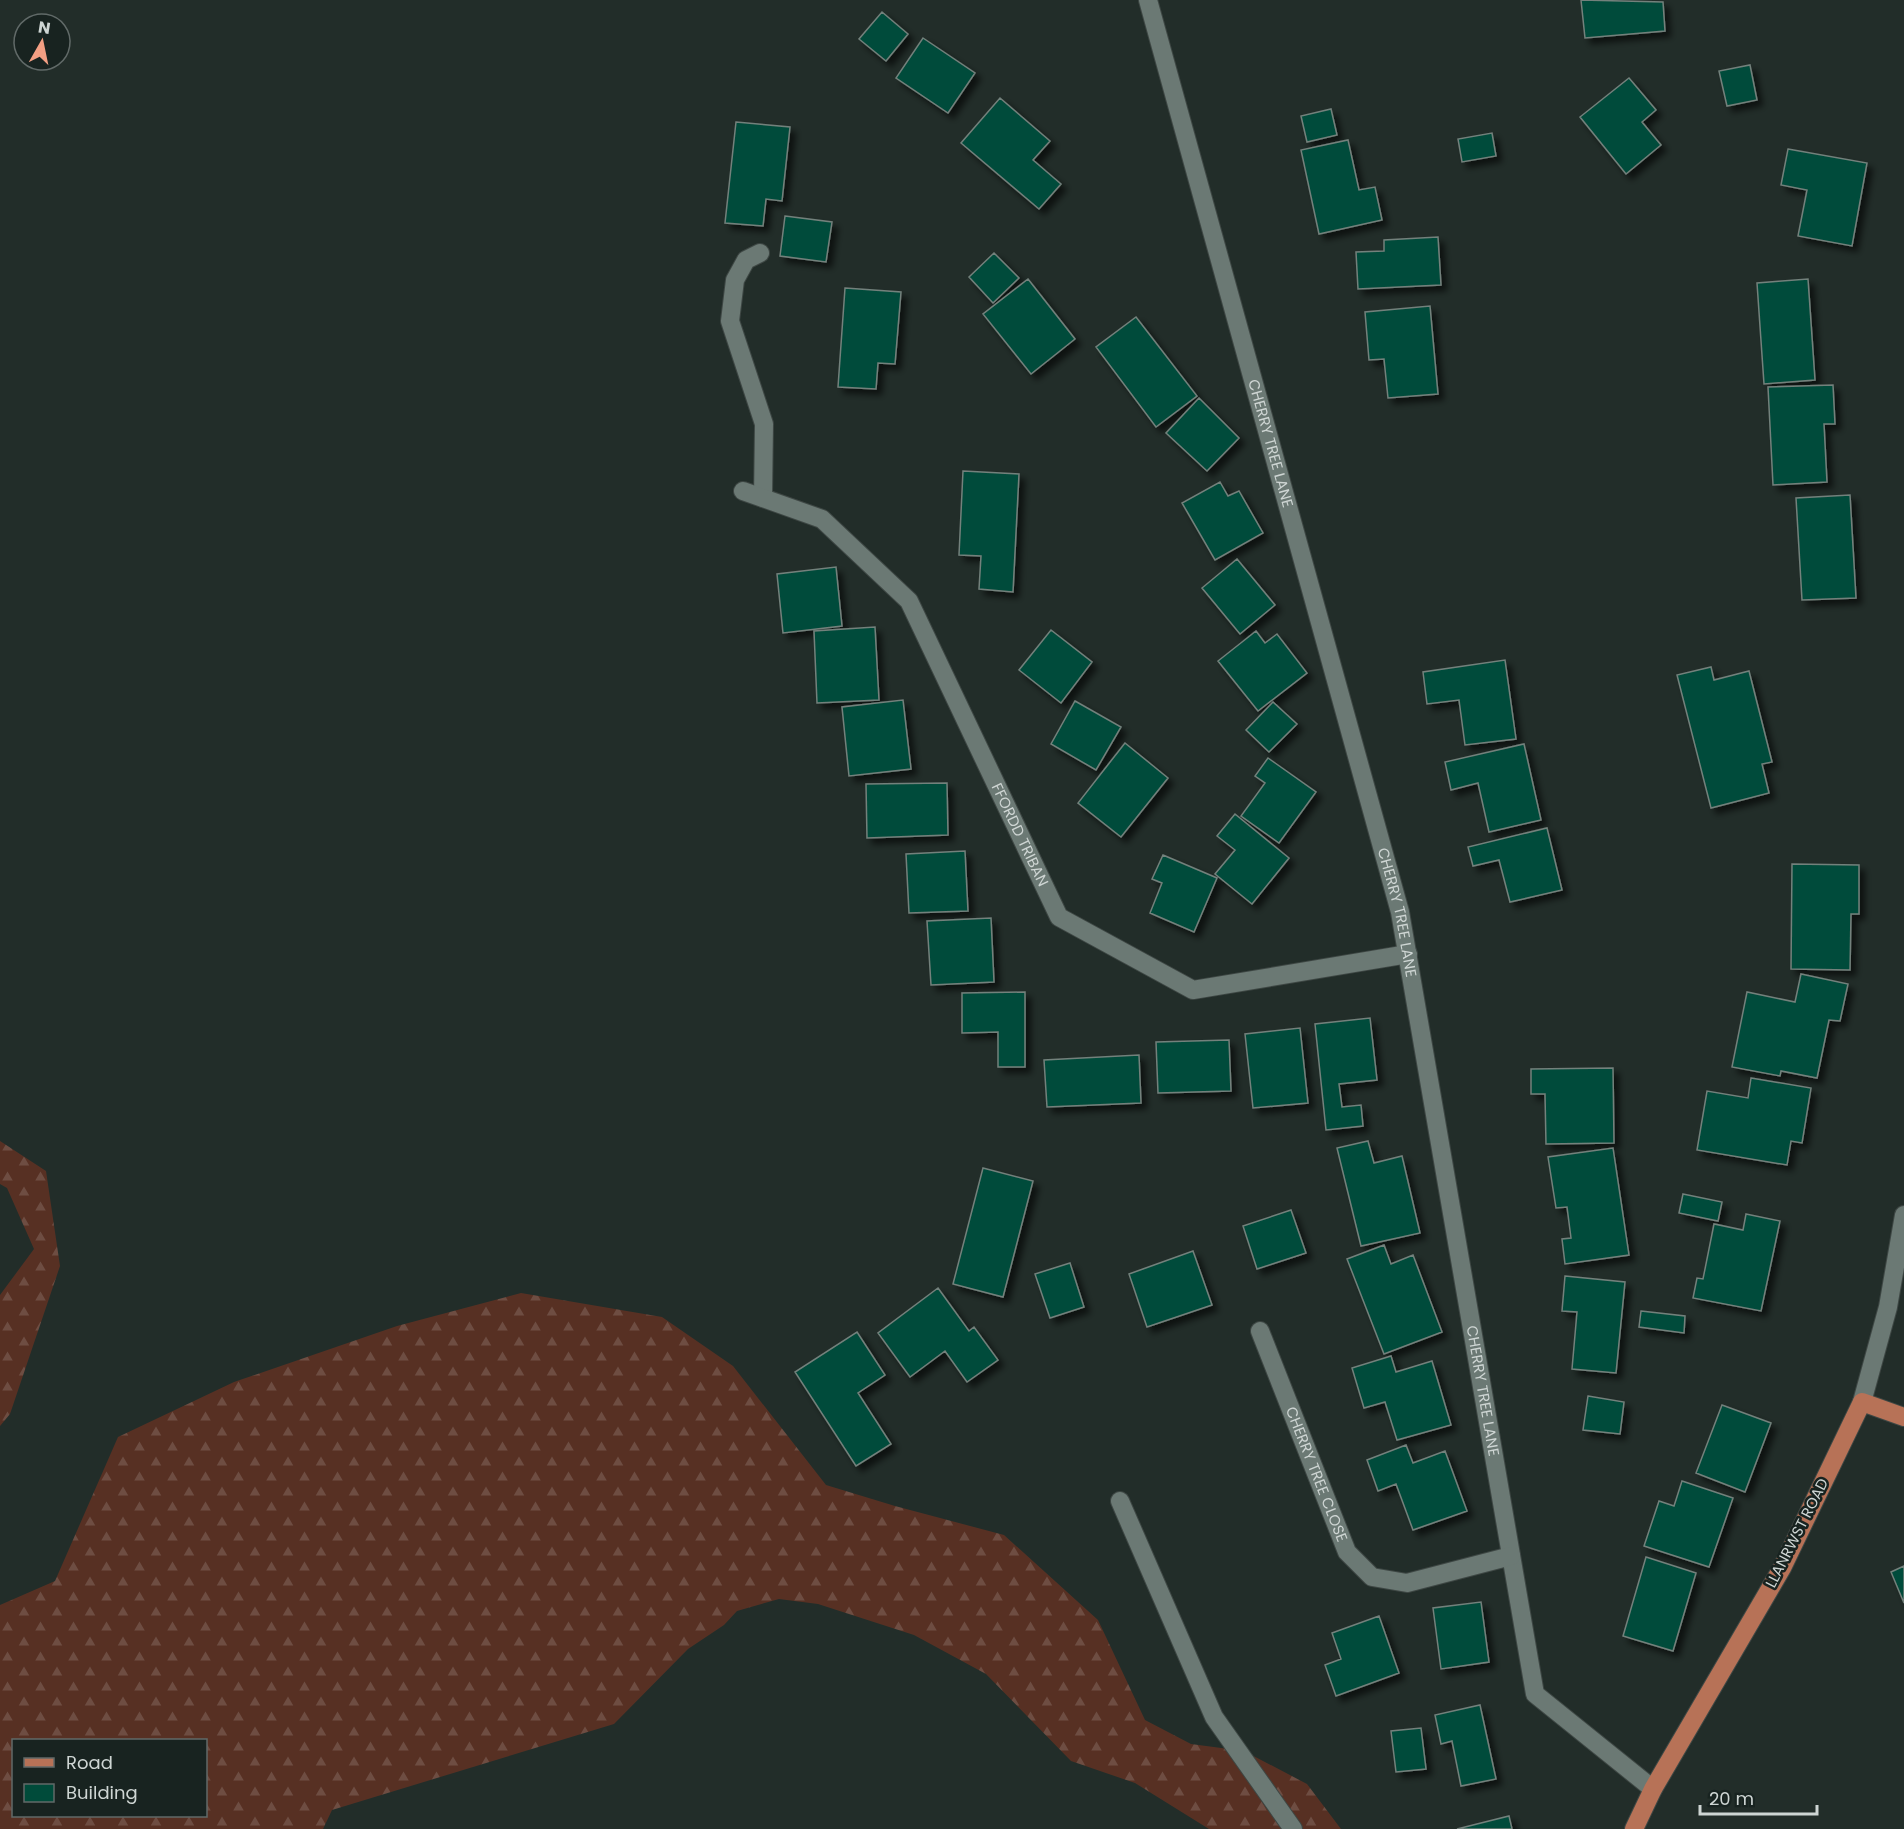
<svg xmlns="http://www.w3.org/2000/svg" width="1904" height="1829" viewBox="0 0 1904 1829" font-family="Poppins,sans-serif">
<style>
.forest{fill:url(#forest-firs);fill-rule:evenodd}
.building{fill:#004b3a;stroke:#73817c;stroke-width:1.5;filter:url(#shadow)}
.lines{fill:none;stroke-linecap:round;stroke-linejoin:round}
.minor-casing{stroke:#3e4744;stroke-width:20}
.major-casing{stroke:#3e4744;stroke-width:20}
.minor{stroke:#6b7974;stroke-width:18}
.major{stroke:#b77257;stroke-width:18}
.labels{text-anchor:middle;stroke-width:5;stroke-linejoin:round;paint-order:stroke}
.street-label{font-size:15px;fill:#ced5d3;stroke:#182320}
</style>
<defs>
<pattern id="forest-firs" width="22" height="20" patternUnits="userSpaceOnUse" patternTransform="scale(1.5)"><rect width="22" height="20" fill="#573023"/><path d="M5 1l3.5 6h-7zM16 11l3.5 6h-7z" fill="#6e4d42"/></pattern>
<filter id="shadow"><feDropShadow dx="5.5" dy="5.5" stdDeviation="3" flood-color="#0009"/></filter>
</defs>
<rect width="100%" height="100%" fill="#222d29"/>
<!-- forest -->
<path class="forest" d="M0,1141l46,30 14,95 -50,148 -10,12v-131l34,-46 -27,-61 -7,-4z
M521,1293l141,24 71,49 93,119 69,21 109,29 94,85 47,100 46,24 53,7 63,33 34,45h-132l-74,-46 -64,-22 -85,-87 -72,-39 -96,-31 -39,-5 -42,12 -13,14 -36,24 -74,75 -282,86 -9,19h-323v-224l55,-24 63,-144 116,-55 163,-56zM14,1740h192v76h-192z"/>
<!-- building -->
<path class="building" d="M1581,0l82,2 2,29 -80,7z
M882,12l26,22 -22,27 -27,-22z
M923,38l52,35 -27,40 -52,-35z
M1750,65l7,35 -30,6 -8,-35z
M1629,78l27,32 -14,12 19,23 -35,29 -46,-57z
M1000,98l50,43 -17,19 28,24 -22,25 -78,-66z
M1331,109l6,26 -30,7 -6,-26z
M736,122l54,5 -8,74 -16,-2 -3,27 -38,-3z
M1492,133l4,23 -34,6 -4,-23z
M1348,140l11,50 16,-3 7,33 -63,14 -18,-84z
M1788,149l79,14 -15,83 -54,-10 9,-46 -26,-5z
M785,216l47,6 -6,40 -46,-6z
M1438,237l3,48 -83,4 -2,-37 28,-1v-11z
M994,253l25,25 -26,25 -24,-26z
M1028,279l47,60 -44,35 -48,-60z
M1808,279l7,101 -51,4 -7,-101z
M845,288l56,4 -6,72 -17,-1 -2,26 -38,-2z
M1430,306l8,88 -50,4 -4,-39 -15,1 -4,-48z
M1136,317l61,79 -41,31 -60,-80z
M1833,385l2,39h-11l3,58 -54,3 -5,-98z
M1199,398l40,40 -32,33 -41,-38z
M963,471l56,3 -6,118 -34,-3 2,-33 -22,-1z
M1220,482l8,14 11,-5 24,42 -48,27 -33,-57z
M1850,495l6,103 -54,2 -6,-102z
M1237,559l38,46 -35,29 -38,-46z
M836,567l6,59 -59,7 -6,-59z
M875,627l4,73 -62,3 -3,-72z
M1051,630l41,32 -31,41 -42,-33z
M1256,631l9,12 12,-9 30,39 -49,38 -40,-50z
M1505,660l11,79 -51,6 -6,-45 -32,4 -4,-32z
M1711,667l3,13 35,-9 23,91 -10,2 7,29 -58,15 -34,-133z
M903,700l8,69 -62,7 -7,-69z
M1075,701l46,26 -25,43 -45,-26z
M1273,702l24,22 -28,28 -23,-22z
M1125,743l43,35 -47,59 -43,-34z
M1524,744l17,76 -52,12 -11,-49 -27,7 -6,-28z
M1268,758l48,34 -37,51 -38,-27 24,-33 -10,-7z
M947,783l1,52 -81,3 -1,-54z
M1235,814l54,44 -37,46 -37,-30 20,-24 -18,-14z
M1547,828l15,62 -52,12 -11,-42 -26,6 -5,-19z
M965,851l3,60 -59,2 -3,-59z
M1163,855l54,23 -23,54 -44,-19 12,-30 -10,-4z
M1792,864l67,1v49h-8l-1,56 -59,-1z
M991,918l3,64 -63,3 -4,-64z
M1801,974l47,10 -8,37 -11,-1 -12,58 -36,-7 -1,5 -48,-9 15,-75 48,10z
M1025,992v75h-27v-35l-36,1v-40z
M1370,1018l7,62 -38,4 3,23 19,-2 2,21 -37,4 -11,-106z
M1300,1028l8,75 -55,5 -8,-74z
M1229,1040l2,51 -73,2 -2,-51z
M1139,1055l2,48 -94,4 -3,-47z
M1613,1068l1,75 -68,1 -1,-50h-14v-25z
M1751,1078l60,10 -9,55 -11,-2 -4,24 -90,-15 10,-59 41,7z
M1368,1141l6,22 28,-7 18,77 -59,13 -24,-98z
M1613,1148l16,107 -64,9 -3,-25 9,-1 -4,-31 -11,1 -8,-51z
M983,1168l50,13 -30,116 -50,-13z
M1683,1194l39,8 -4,19 -39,-8z
M1291,1210l15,43 -49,16 -14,-43z
M1746,1214l34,7 -19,90 -68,-13 4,-20 6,1 11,-55 29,6z
M1384,1245l7,19 22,-9 29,77 -58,22 -37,-95z
M1193,1251l19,54 -65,22 -18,-53z
M1070,1263l14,44 -34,11 -15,-44z
M1565,1276l60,6 -9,91 -44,-4 5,-57 -15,-1z
M938,1288l31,43 5,-4 24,33 -31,22 -22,-31 -35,26 -32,-44z
M1641,1311l44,5 -1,17 -45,-6z
M857,1332l28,43 -27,18 33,51 -35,22 -61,-94z
M1391,1356l5,16 36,-11 19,64 -54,15 -12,-38 -21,6 -12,-40z
M1588,1396l36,6 -4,32 -37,-4z
M1722,1405l49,18 -26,69 -49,-19z
M1406,1445l7,18 32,-12 22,60 -54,19 -17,-46 -18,7 -11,-31z
M1682,1481l51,17 -24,69 -65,-21 15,-45 15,5z
M1646,1557l50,16 -23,78 -50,-15z
M1904,1566v37l-13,-31z
M1481,1602l8,60 -48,7 -8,-61z
M1379,1616l20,57 -63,23 -11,-31 16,-6 -9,-26z
M1480,1705l16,74 -35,7 -9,-45 -11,3 -6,-29z
M1421,1728l5,41 -30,3 -5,-41z
M1509,1816l3,13h-55z"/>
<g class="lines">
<defs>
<g id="minor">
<path id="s1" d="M1148,0l252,912 135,782 118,95"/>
<path d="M760,253l-14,7 -11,20 -5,41 34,103 -1,74"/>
<path id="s2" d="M743,491l79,28 87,82 150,316 134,73 215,-36"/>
<path id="s3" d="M1260,1331l87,221 25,25 35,6 104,-27"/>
<path d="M1862,1402l26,-95 16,-92"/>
<path d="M1120,1501l94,216 79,112"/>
</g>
<path id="major" d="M1634,1829l19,-40 129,-221 80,-166 42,15"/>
</defs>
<!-- minor casing -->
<use href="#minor" class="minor-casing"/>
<!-- major casing -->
<use href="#major" class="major-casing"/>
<!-- minor -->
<use href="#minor" class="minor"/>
<!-- major -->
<use href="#major" class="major"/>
</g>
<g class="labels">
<!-- street labels -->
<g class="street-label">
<text dy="5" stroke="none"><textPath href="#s1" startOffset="460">CHERRY TREE LANE</textPath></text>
<text dy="5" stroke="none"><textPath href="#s2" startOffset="462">FFORDD TRIBAN</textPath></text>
<text dy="5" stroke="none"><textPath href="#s1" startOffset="946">CHERRY TREE LANE</textPath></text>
<text dy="5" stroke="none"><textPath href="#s1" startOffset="1432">CHERRY TREE LANE</textPath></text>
<text dy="5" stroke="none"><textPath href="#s3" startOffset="154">CHERRY TREE CLOSE</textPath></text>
<text transform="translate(1797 1533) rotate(-63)" y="5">LLANRWST ROAD</text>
</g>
</g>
<!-- legend -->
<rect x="12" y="1739" width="195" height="78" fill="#182320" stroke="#616a68" stroke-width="1.5"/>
<rect x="24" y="1758" width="30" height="9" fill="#b77257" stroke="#616a68" stroke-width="1.5"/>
<text x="66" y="1769" font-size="18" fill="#ced5d3">Road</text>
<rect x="24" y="1784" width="30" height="18" fill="#004b3a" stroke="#616a68" stroke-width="1.5"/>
<text x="66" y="1799" font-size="18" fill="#ced5d3">Building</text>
<!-- north arrow -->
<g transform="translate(42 42) rotate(9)"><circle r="28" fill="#182320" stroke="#616a68" stroke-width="1.5"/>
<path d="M0-4.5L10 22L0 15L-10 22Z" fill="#f39f83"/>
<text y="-9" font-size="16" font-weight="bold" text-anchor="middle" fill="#ced5d3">N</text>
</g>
<!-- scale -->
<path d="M1700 1805v9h117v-9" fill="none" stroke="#ced5d3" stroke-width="3"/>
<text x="1709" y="1805" font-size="18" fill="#ced5d3" stroke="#182320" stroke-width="4.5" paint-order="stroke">20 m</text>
</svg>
